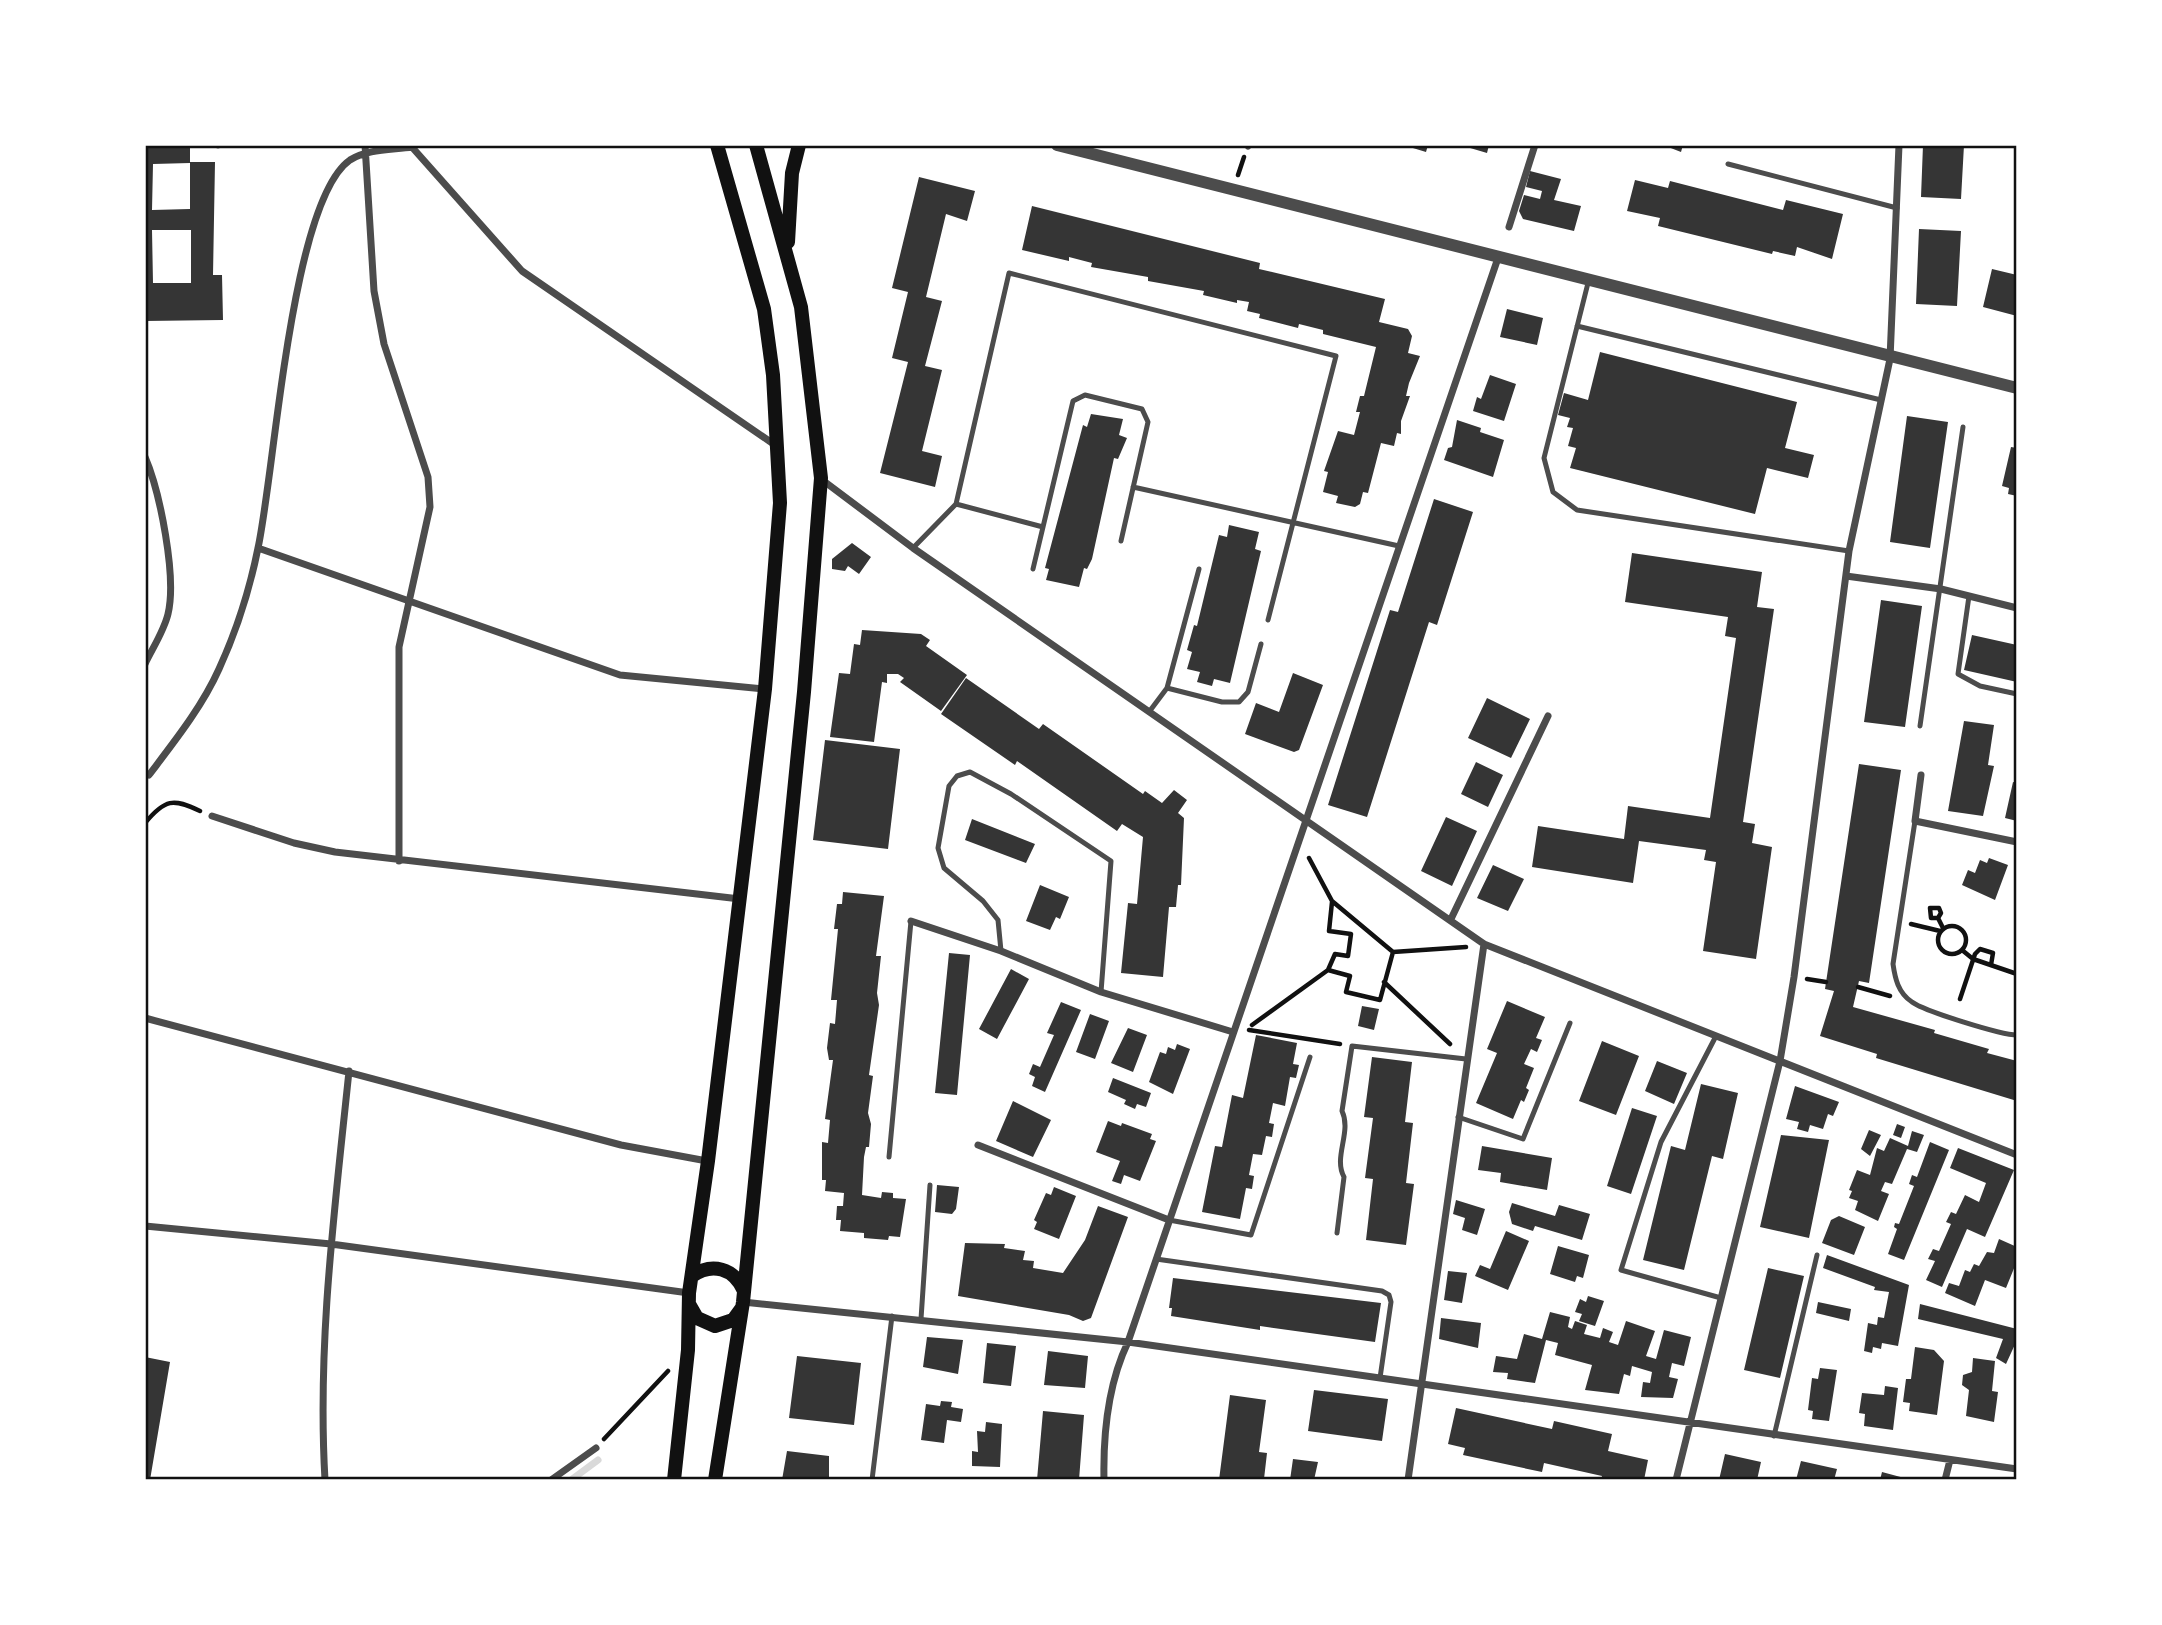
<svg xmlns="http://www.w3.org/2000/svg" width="2162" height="1625" viewBox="0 0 2162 1625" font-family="Mulish,sans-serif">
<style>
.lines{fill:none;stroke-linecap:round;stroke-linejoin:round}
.stream{stroke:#d9d9d9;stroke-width:7}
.building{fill:#353535;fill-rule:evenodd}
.path{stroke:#111;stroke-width:4.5}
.service{stroke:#4c4c4c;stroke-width:5}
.minor{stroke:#4c4c4c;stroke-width:7}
.tertiary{stroke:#4c4c4c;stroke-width:12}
.secondary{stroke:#111;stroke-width:14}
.neatline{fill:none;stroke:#111;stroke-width:2.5}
</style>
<rect width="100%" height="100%" fill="#fff"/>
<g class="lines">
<!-- stream -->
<path class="stream" d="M571,1480l27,-20"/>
</g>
<!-- building -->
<path class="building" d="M147,145h43v17h25l-2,113h9l1,45 -78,1zM190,163v46l-38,1 1,-46zM152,230h39v53h-38z
M1403,145h25l-2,7z
M1460,145h29l-2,8z
M1663,145h20l-2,7z
M1923,145h41l-3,54 -40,-2z
M1530,171l31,8 -7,21 27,6 -7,25 -51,-12 -4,-8 5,-16 16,4 2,-8 -16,-4z
M919,177l56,14 -8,30 -21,-7 -20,83 16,4 -17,65 17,4 -20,81 20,5 -7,31 -55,-14 28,-111 -16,-4 16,-66 -16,-4z
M1635,180l33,8 2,-7 113,29 3,-10 57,14 -11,45 -35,-12 -2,9 -22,-5 -1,3 -114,-28 2,-8 -33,-7z
M1032,206l228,57 -1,6 126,30 -6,23 29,7 4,7 -4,17 12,3 -11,27 -3,13h4l-9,25v13l-4,-1 -3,13 -13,-3 -13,50 -5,-1 -3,12 -5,3 -19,-4 2,-7 -15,-4 5,-20 -4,-1 14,-40 16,4 6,-23h-4l4,-16h4l12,-49 -53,-13v-4l-24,-6 -1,4 -39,-10 1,-4 -13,-3 2,-9 -12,-2v3l-34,-8 1,-4 -56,-10v-4l-57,-10 1,-4 -23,-6v4l-47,-11z
M1919,229l42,2 -4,75 -41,-2z
M1992,269l25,6v41l-34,-9z
M1507,309l36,9 -6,27 -37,-8z
M1600,352l197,50 -12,46 29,7 -6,23 -41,-10 -12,46 -185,-46 6,-20 -8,-2 5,-18 -6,-1 3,-9 -12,-3 6,-22 24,7z
M1490,375l26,9 -12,37 -31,-10 4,-14 4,2z
M1091,414l32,5 -4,16 8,3 -9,21 -4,-1 -22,101 -5,10 -3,-1 -5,19 -33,-7 3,-11 -4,-1 38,-143 4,2z
M1907,416l41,6 -18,126 -40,-6z
M1457,420l24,8 -1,4 24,8 -11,37 -49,-17 4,-12 4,-1z
M2011,447l6,1v48l-9,-2 1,-6 -7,-2z
M1434,499l39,13 -36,113 -8,-3 -62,195 -39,-12 62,-195 8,2z
M1229,525l30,7 -4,17 6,2 -31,132 -16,-4 -2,7 -15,-4 3,-10 -13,-3 5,-17 -5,-2 7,-25 3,1 22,-91 8,2z
M852,543l19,14 -12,17 -11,-8 -3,5 -13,-2v-10z
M1632,553l130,19 -5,35 17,2 -31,213 12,2 -3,19 20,4 -16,112 -53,-8 13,-89 -12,-2 2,-10 -67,-9 -6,42 -101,-16 6,-41 86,13 4,-33 82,12 26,-180 -11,-2 3,-19 -103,-15z
M1881,600l41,6 -17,121 -41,-5z
M862,630l59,4 9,6 -4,6 41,29 -26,36 -41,-29 4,-4 -6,-4h-11v9l-5,-1 -8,60 -44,-5 9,-64 11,1 4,-30 6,1z
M1972,635l45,10v37l-53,-12z
M1293,673l30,12 -24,65 -5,2 -49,-18 11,-31 23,9z
M966,678l73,51 4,-5 100,70 2,-3 17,12 12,-13 13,10 -9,13 6,5 -3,67h-3l-2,22h-7l-6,70 -42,-4 7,-70 9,1 6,-67 -21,-13 -5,7 -100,-70 -2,4 -74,-51z
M1487,698l43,21 -19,39 -43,-20z
M1964,721l30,4 -6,40 6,1 -11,50 -35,-5z
M825,740l75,9 -12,100 -75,-9z
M1476,762l27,13 -15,32 -27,-13z
M1859,764l42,6 -32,213 -10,-2 -6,26 82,23 -1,3 55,16 -2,4 30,8v40l-141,-43 1,-4 -57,-18 14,-45 -9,-2z
M2013,782l4,1v38l-12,-3z
M1446,817l31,14 -25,55 -31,-15z
M972,819l63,25 -9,19 -61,-23z
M1989,858l19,7 -13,35 -33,-15 6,-15 7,3 5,-13 7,3z
M1493,865l31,14 -16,32 -31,-13z
M1040,885l29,12 -9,22 -4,-2 -6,13 -24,-9z
M843,892l41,4 -8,60h5l-4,37 2,12 -10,70 4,1 -5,37 3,11 -2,23h-3l-2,10 -2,38 19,3 1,-6 11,1v5l13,1 -6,38 -11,-1 -1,4 -24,-2v-5l-24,-2 1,-11h-5l1,-14h6l1,-13 -19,-2 1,-11h-4v-38l6,1 2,-23 -5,-1 8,-59h-4l-2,-12 3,-25 5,1 2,-24h-6l7,-71h-4l3,-25h5z
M949,953l21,2 -13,140 -22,-2z
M1011,969l18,10 -32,60 -18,-10z
M1507,1001l38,16 -9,21 6,2 -5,12 -6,-3 -7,15 10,4 -8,20 3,2 -5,12 -3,-2 -8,19 -37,-16 21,-50 -10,-4z
M1061,1002l20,8 -36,82 -13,-6 3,-9 -6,-3 4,-10 7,3 14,-32 -7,-2z
M1362,1006l17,3 -5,21 -16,-4z
M1090,1014l19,7 -14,38 -19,-7z
M1128,1028l19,7 -14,37 -22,-9z
M1256,1035l41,8 -4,21 6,1 -3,13 -6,-1 -5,29 -12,-3 -4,20 5,1 -2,13 -6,-1 -4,19 -9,-1 -4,21 5,1 -2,13 -6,-1 -6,31 -38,-7 13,-66 7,1 10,-52 11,3z
M1602,1041l37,15 -23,59 -37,-14z
M1177,1044l13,5 -17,45 -24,-12 11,-30 6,2 2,-7 7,3z
M1372,1057l40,5 -7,60 8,1 -7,60 8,1 -8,61 -40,-5 7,-61 -8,-1 8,-60 -9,-1z
M1657,1061l30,12 -13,31 -29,-13z
M1113,1078l38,15 -5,14 -9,-3 -2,5 -11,-5 2,-4 -18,-8z
M1701,1084l37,9 -15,66 -11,-3 -28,114 -41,-10 28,-114 14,4z
M1795,1086l44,16 -6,14 -5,-2 -5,15 -13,-4 -2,7 -11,-3 2,-7 -13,-3z
M1013,1101l38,19 -18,37 -37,-16z
M1632,1108l25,8 -26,78 -24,-8z
M1108,1121l13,5 1,-3 30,11 -2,5 6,2 -16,40 -16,-6 -3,9 -9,-3 8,-20 -24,-9z
M1897,1124l8,3 -4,11 -8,-3z
M1869,1130l12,5 -11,21 -9,-7z
M1912,1131l12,4 -7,17 -10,-3 -15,35 -7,-2 -4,9 8,3 -11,27 -23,-11 3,-9 -9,-3 3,-7 -3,-1 8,-20 13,5 7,-27 7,3 6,-13 18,8z
M1781,1135l48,5 -20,98 -49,-11z
M1930,1142l19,8 -45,110 -16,-6 9,-25 -3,-2 1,-4 4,1 15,-38 -5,-2 3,-9 5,2z
M1482,1146l70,12 -5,32 -47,-8 1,-9 -23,-3z
M1958,1148l56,22 -29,67 -18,-8 -25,58 -16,-7 9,-19 -7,-2 5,-10 6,2 12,-27 -5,-2 5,-10 5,2 9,-19 14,7 7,-19 -36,-15z
M937,1185l22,2 -3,22 -4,5 -17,-2z
M1054,1187l22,9 -17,43 -25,-10 3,-7 -3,-2 12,-27 5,2z
M1456,1200l29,9 -8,26 -15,-5 3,-12 -12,-4z
M1512,1203l43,13 4,-11 31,9 -8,26 -47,-14 -2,5 -21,-7 -3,-12z
M1098,1206l30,11 -37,101 -8,3 -14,-6 -111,-19 7,-53 40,1 -1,4 21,3 -2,9 11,1 -1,7 30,5 22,-33z
M1839,1216l26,11 -11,28 -32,-12 9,-23z
M1506,1231l23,10 -21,49 -33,-14 5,-11 10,4z
M1999,1239l18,8v14l-11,27 -21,-8 -10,26 -30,-13 4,-10 10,3 6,-16 5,2 4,-8 5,2 8,-14 7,1z
M1558,1246l31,9 -6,23 -6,-2 -2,6 -25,-8z
M1827,1255l82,30 -11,61 -16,-3 -1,6 -8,-2 -1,6 -8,-2 4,-28 9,2 1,-8 6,1 5,-26 -15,-2 1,-3 -52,-19z
M1768,1268l36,8 -24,102 -36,-8z
M1448,1271l19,2 -5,30 -18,-3z
M1173,1278l208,25 -6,39 -115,-16v4l-89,-14 1,-8h-3z
M1588,1296l16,5 -9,25 -16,-5 3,-7 -7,-2 5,-13 6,3z
M1818,1302l33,7 -2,12 -33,-8z
M1920,1304l97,25v11l-11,24 -10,-6 7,-19 -85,-20z
M1550,1312l20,5 -2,10 4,2 3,-8 12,4 -3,9 16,4 3,-10 10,4 -4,10 9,3 8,-24 29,10 -9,25 10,3 8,-29 27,7 -7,29 -12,-3 -3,14 9,2 -5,19 -32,-1 2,-15 7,1 2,-11 -20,-6 -2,10 -6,-2 -5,20 -34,-4 7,-25 -37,-10 3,-12 -12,-3 -11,43 -28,-4 1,-6 -15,-1 3,-16 21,3 7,-25 18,5z
M1441,1318l40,5 -3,25 -39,-9z
M927,1337l36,3 -5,34 -35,-7z
M987,1343l29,3 -5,40 -28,-3z
M1915,1347l19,3 10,11 -7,54 -28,-4 1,-8 -7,-1 3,-23h5z
M1048,1351l40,5 -3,32 -41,-3z
M797,1356l64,7 -7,62 -65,-7z
M145,1357l25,5 -20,118h-5z
M1973,1358l22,3 -3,30 6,1 -4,30 -28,-6 3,-26 -7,-5 1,-10 9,-3z
M1820,1368l17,2 -8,51 -17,-2 1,-8 -5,-1 4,-32 6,1z
M1885,1386l13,2 -5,42 -29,-4 1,-12 -6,-1 3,-20 22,2z
M1314,1390l74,9 -6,42 -74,-10z
M1230,1395l36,5 -7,52 8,1 -3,26 -45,1z
M941,1401l11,1 -1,5 12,2 -2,13 -14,-2 -3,23 -23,-3 5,-36 14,2z
M1456,1408l96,21 2,-8 58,13 -4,17 40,9 -4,20h-43l1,-4 -58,-13 -2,9 -79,-17 2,-7 -17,-4z
M1043,1411l41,4 -5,65h-42z
M986,1422l16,2 -2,43 -28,-1v-15l6,1 -1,-21 8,1z
M787,1451l42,5v24h-47z
M1725,1454l36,8 -4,18h-38z
M1293,1459l25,3 -4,18h-24z
M1801,1461l36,8 -3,11h-38z
M1882,1472l26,7v1h-28z"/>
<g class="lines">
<!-- path -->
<path class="path" d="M1238,175l6,-18
M145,823c20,-24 28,-25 55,-12
M1309,858l23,43 61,51
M1938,918h-7l-1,-10h9l2,5 -3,5 5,10
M1911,924l29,7
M1938 940a14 14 0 1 1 28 0a14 14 0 1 1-28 0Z
M1962,950l11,9 44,15
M1328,970l7,-16 13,2 3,-22 -22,-3 3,-29
M1807,979l19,3
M1384,982l66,62
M1858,987l32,9
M1960,999l15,-45 5,-5 13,4 -2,12
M1252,1025l76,-55 22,6 -4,16 34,8 13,-48 73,-5
M1249,1030l91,14
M604,1439l64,-68"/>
<!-- service -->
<path class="service" d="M218,146v-1
M1728,164l169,44
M1589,279l-45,179 9,34 24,18 272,41
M1577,326l304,74
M1133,487l266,59
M956,504l87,23
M913,548l43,-44 53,-231 327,83 -68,264
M1033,569l40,-168 12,-6 57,14 6,13 -27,119
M1969,596l-11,78 22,12 37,8
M1167,688l55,14h17l9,-10 13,-48
M1149,712l18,-24 32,-119
M1920,726l43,-299
M1915,821l-22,143c2,14 5,29 19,38 12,9 89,33 105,33
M1001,951l-3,-31 -15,-19 -39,-33 -6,-20 11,-62 8,-10 13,-4 41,22 100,67 -10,131
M1716,1036l-55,106 -40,128 100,28
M1458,1117l65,22 47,-116
M889,1157l22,-236
M1169,1220l82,15 59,-178
M1337,1233l7,-56c-11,-20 8,-45 -2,-66l10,-65 114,13
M1156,1259l226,32 7,4 2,7 -11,76
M921,1319l9,-134
M1774,1436l43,-181
M872,1480l20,-164"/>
<!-- minor -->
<path class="minor" d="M365,145l9,146 10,53 44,133 2,30 -31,140v214
M411,146l111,125 253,174
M1248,146l1,-1
M1509,227l26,-82
M145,457c15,35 32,120 23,157 -4,17 -16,35 -23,50
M821,479l92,69 571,396 533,211
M258,548l362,127 145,14
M1846,576l95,13 76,19
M149,775c25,-33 53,-68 70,-106 17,-37 31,-81 39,-121 17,-78 33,-347 92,-388 17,-11 42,-10 62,-13
M1921,775l-6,46 102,21
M212,816l82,27 41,9 405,47
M1451,919l97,-203
M911,921l90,30 100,41 132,40
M145,1018l476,127 86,16
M978,1145l191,75
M145,1226l186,18 358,49
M743,1302l385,40 889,127
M325,1480c-8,-137 10,-273 24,-409
M551,1480l45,-32
M1104,1480c-1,-47 4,-96 24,-138l371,-1087
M1408,1480l76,-536
M1676,1480l104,-419 14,-84 55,-426 41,-192 9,-214
M1945,1480l5,-20"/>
<!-- tertiary -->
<path class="tertiary" d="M1057,145l960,243"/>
<!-- secondary -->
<path class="secondary" d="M788,242l4,-69 7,-28
M692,1276c20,-14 42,-8 52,15
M689,1304l8,14 18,8 18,-6 8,-11
M674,1480l14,-130 1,-57 19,-132 57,-472 15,-186 -7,-128 -9,-66 -47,-164
M715,1480l28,-178 61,-610 17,-214 -20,-171 -45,-162"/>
</g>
<!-- border -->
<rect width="2162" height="1625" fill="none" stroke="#ffffff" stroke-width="294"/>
<rect x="147" y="147" width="1868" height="1331" class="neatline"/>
</svg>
